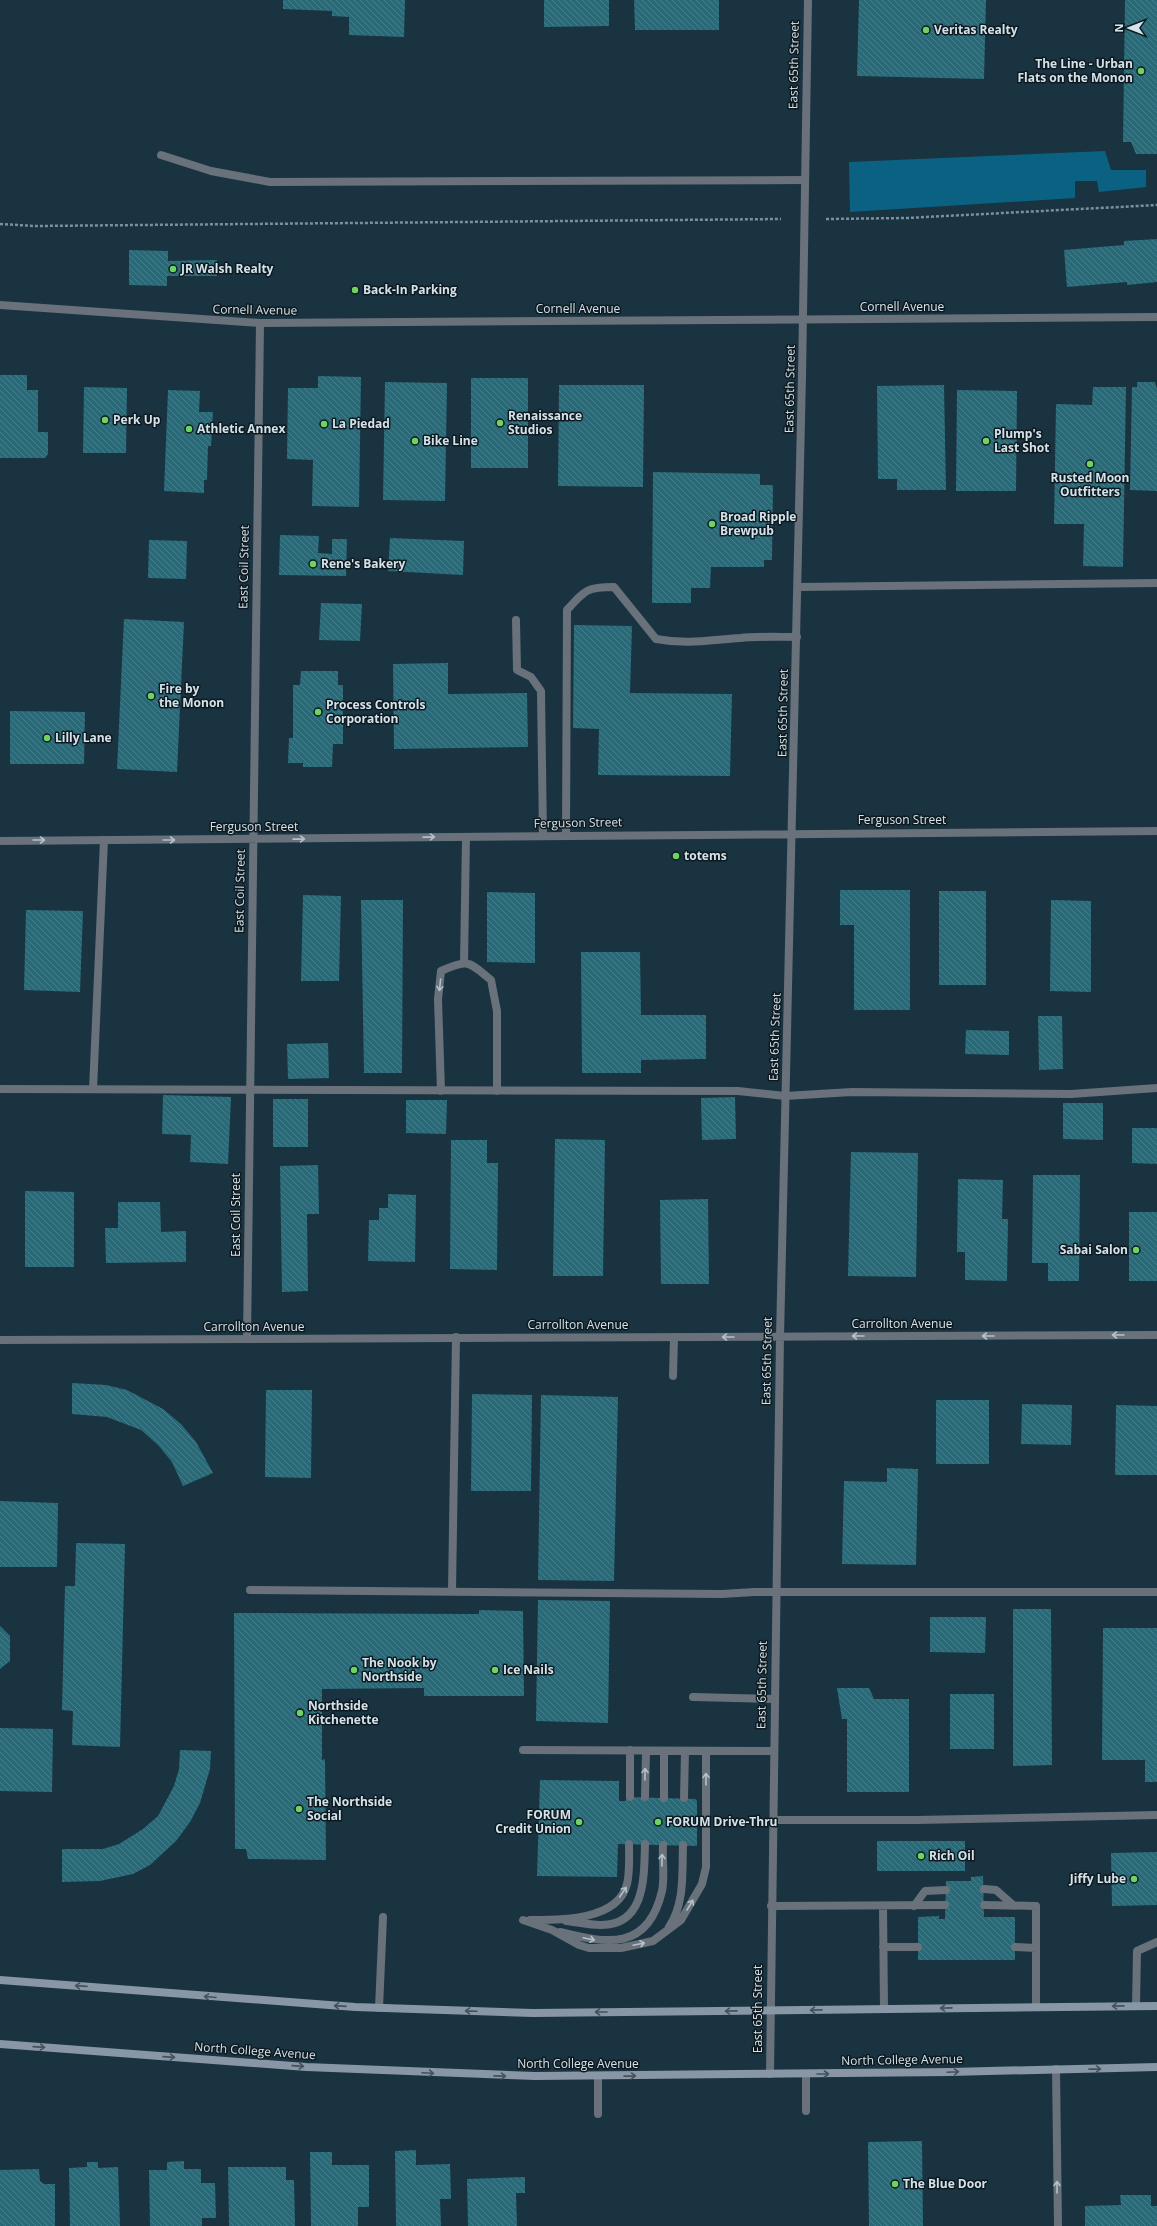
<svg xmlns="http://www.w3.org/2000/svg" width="1157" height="2226" viewBox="0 0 1157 2226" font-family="'Open Sans',sans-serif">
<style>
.garden{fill:#0b6182}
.building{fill:url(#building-back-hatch)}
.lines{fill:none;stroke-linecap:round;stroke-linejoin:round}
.path{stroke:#7c909b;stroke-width:2.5;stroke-dasharray:3 2;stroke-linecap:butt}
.lane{stroke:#69717b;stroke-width:8}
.street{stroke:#69717b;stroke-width:8}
.secondary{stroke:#8896a5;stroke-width:8}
.oneway{stroke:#b4c1c9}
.oneway2{stroke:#45525c}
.poi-dot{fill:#6ed360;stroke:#0e1a20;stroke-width:1.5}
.labels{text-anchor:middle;stroke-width:3;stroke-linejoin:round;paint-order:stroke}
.poi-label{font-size:12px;font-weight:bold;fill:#d4e3eb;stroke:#0e1a20;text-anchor:start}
.street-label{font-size:12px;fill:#d4e3eb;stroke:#0e1a20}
</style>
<defs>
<pattern id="building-back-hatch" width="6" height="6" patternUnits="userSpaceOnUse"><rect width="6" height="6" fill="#286a78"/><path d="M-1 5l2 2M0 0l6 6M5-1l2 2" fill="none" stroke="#467f8b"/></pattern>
</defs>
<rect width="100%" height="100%" fill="#193341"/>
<!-- garden -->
<path class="garden" d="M1105,151l6,19h35v17l-47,5 -2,-11h-22v17l-225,14 -1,-50z"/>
<!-- building -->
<path class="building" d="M283,0h122l-1,37 -55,-2v-18l-17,-1v-5l-49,-2z
M544,0h65v26l-65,1z
M634,0h85v30h-84z
M859,0h127l-2,79 -127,-3z
M1125,0h32v154h-21l-5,-12h-8z
M1157,239v43l-30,3v-3l-60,5 -3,-37 60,-5v-4z
M129,250l39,1v10l49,-1v16h-50v10l-38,-1z
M0,375h27v15h11v42h10v22l-3,4h-45z
M318,376l43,1 -2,130 -47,-1 1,-46 -26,-1 1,-71h30z
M471,378h57v90h-57z
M385,382l62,1 -2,118 -62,-1z
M1137,382h18l2,7v102l-27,-1 2,-103h5z
M559,385h85l-1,102 -85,-1z
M944,385l2,105h-49v-11h-19l-1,-93z
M84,387l43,1 -1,65h-43z
M1093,387h33l-3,180 -40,-1 1,-42h-30l2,-120 36,1z
M168,390l32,1 -1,21h14l-2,34h-3l-1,34h-3v13l-40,-2z
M957,390l60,1 -1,100h-60z
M653,472l107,2v11h13l-1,75h-8v7h-53l-1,21h-19v15h-39z
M280,535l39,1 -1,17 14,1v-15h15l-1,37 -67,-1z
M390,538l74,3 -1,34 -75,-4z
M149,540l38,1 -1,38 -38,-1z
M321,603l41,1 -2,37 -41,-1z
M124,619l60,3 -7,150 -60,-3z
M574,625l58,1 -2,67 102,1 -2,82 -132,-1 1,-46 -26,-1z
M448,663v31l79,-1 1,54 -134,2 -1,-85z
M301,671h37v14h5v59h-10l-1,23h-29v-4h-15l1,-25h4v-53h7z
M10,711l75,1 -1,52h-74z
M840,890h70v120h-56v-85h-14z
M939,891h47v94h-47z
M487,892l48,1v70l-48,-1z
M303,895l38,1 -2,85h-38z
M361,900h42l-1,173h-38z
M1051,900l40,1v91l-41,-1z
M26,910l57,1 -3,81 -56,-2z
M581,952h59l1,63h65v44l-65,1v13h-59z
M1038,1016h24l1,53 -24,1z
M966,1030l43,1v24l-44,-1z
M328,1043l1,35 -41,1 -1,-35z
M163,1095l68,2 -3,67 -38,-2 1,-27 -29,-1z
M735,1097l1,42 -34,1 -1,-42z
M273,1099h35v48h-35z
M406,1100h41l-1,34 -40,-1z
M1063,1103h40v37l-40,-1z
M1132,1128h25v36l-25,-1z
M555,1139l50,1 -2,136h-50z
M451,1140h36v23h11l-1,107 -47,-1z
M851,1152l67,1 -2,124 -68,-1z
M318,1165l1,49h-12l1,77 -26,1 -2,-126z
M1033,1175h47l-1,106h-31v-18h-16z
M958,1179l45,1 -1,39h6l-1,62 -42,-1v-28h-8z
M25,1191l49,1v75h-49z
M388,1194l28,1 -1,67 -47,-1 1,-41h10v-12h9z
M708,1199l1,85h-48l-1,-84z
M118,1202h42l1,30 25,-1v31l-80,1 -1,-35h13z
M1129,1212h28v69h-28z
M72,1383l34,2 21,5 36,19 18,15 15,18 17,31 -30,13 -11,-24 -14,-17 -17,-15 -34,-13 -35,-3z
M266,1390h46l-1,88 -46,-1z
M472,1394l60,1 -1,96h-60z
M541,1395l77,2 -4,184 -76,-1z
M936,1400h53v64h-53z
M1022,1404l50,1 -1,40 -50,-1z
M1116,1405l41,1v69h-42z
M887,1468l31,1 -2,96 -74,-1 2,-83 43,1z
M0,1501l58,2 -1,64h-57z
M76,1543l49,1 -5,203 -48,-2 1,-34 -11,-1 3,-124h10z
M538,1600l72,1 -2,122 -72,-2z
M1013,1609h38l1,156 -39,1z
M479,1610l44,1 1,85h-100v-8l-102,1v71l3,-1 1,101 -78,-1 -2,-10h-11l-1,-236 245,1z
M930,1617h56l-1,36 -55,-1z
M0,1626l10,10v25l-10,8z
M1103,1628h54v154h-12v-22h-43z
M837,1688h32l5,11h35v93h-62v-73h-5z
M950,1694h44v55h-44z
M0,1728l53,1 -1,63 -52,-1z
M180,1750l31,1 -1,18 -10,34 -10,19 -14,19 -26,24 -17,9 -33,7 -38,1v-33h41l16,-5 24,-15 15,-13 16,-30 5,-17z
M540,1780l79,1v20h6l3,-4 67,2 2,2v45l-79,-2 -1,33 -80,-1z
M877,1841h88v30h-88z
M1157,1852v53l-45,1 -1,-53z
M983,1876l1,41h31v43h-97v-43l21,-1v3h6l1,-38h25v-4z
M922,2141l1,85h-54l-1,-84z
M416,2150v15l34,-1 1,35h-11l1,27h-45l-1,-75z
M310,2152h22v13h37v42h-11v19h-47z
M184,2161v8h17v14h14l1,35h-14v8h-52l-1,-56h18v-8z
M87,2162h11v6l20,-1 2,59h-50l-1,-58 18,-1z
M228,2167h58v13h8l1,46h-66z
M39,2169l1,12 4,3h11v42h-55v-56z
M525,2177v16h-9l1,33h-49l-1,-47z
M1120,2195h31v11h6v20h-72v-20l36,-1z"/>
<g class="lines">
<!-- path -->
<path class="path" d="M826,219l81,-1 250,-13
M0,224l35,2 746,-7"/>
<!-- lane -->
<path class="lane" d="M161,155l50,16 59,11 535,-2
M798,587l359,-4
M516,620l1,50 14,7 10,14 2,145
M566,835l1,-225c18,-20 20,-23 47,-23l42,52c33,6 53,1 84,-1 19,-2 38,-1 57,-1
M464,963l2,-126
M0,1089l738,2 47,5 67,-4 219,2 86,-6
M93,1089l11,-249
M441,1091l-3,-92 3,-28c28,-13 28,-9 50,9l6,31v80
M673,1376l1,-39
M250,1590l472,4 32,-2h403
M452,1591l4,-254
M693,1697l81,2
M523,1750l251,1
M630,1750v47
M645,1797l1,-46
M664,1798v-47
M684,1798l1,-47
M773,1820h143l241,-5
M984,1889l12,1 17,15
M984,1905l52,1v101
M771,1906l174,-1
M883,1906l1,103
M914,1906l11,-15 21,-1
M523,1920l29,10 27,15 10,3h32l32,-7 28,-21 21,-36 4,-17v-116
M530,1920c29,0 88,1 97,-36 3,-12 2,-27 2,-40
M566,1921c11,1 23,4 34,4 46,1 44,-49 45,-81
M669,1927c16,-24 13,-54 14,-82
M560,1932c48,12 88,19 102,-41 3,-14 0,-32 1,-46
M883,1947h35
M1015,1947l21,1
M1136,2006l1,-55 20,-9
M379,2008l4,-91
M1056,2069l2,157
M806,2074v37
M598,2076v38"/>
<!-- street -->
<path class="street" d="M0,305l260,18 897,-6
M0,841l1157,-10
M247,1339l13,-1016
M0,1340l1157,-5
M770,2074l10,-737 22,-960 6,-377"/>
<!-- secondary -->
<path class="secondary" d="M0,1980l355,27 178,6 624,-7
M0,2044l306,23 229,9 415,-4 207,-5"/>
</g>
<!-- one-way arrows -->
<defs><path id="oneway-shaft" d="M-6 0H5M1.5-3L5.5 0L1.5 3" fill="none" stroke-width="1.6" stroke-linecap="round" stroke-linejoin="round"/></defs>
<g class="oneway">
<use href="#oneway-shaft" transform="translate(429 837) rotate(-1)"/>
<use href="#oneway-shaft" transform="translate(299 839) rotate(-1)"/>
<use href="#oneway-shaft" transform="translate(39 840)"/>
<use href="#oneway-shaft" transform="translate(169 840)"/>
<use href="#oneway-shaft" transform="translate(440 985) rotate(96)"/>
<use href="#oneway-shaft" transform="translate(1118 1335) rotate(180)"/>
<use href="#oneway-shaft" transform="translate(858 1336) rotate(180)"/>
<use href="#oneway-shaft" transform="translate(988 1336) rotate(180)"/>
<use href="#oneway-shaft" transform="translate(728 1337) rotate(180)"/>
<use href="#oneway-shaft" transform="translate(645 1774) rotate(-89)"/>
<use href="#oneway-shaft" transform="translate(706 1779) rotate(-90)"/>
<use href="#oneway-shaft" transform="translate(662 1860) rotate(-89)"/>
<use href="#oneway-shaft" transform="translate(623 1892) rotate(-56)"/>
<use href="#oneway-shaft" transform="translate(690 1905) rotate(-59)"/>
<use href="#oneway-shaft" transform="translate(589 1939) rotate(12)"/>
<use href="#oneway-shaft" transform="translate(639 1944) rotate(-12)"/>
<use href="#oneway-shaft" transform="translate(1057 2187) rotate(-90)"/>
</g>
<g class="oneway2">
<use href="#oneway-shaft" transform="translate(81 1986) rotate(-176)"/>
<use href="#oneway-shaft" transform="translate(210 1997) rotate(-175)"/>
<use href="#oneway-shaft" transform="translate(340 2006) rotate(-176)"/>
<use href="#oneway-shaft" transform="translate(1118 2006) rotate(179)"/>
<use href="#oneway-shaft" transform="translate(946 2008) rotate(179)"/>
<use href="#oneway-shaft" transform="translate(816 2010) rotate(179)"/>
<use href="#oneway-shaft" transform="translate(471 2011) rotate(-178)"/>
<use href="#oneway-shaft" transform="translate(731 2011) rotate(179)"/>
<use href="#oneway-shaft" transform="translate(601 2012) rotate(180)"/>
<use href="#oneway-shaft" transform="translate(39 2047) rotate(4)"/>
<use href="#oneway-shaft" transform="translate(169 2057) rotate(4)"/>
<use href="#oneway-shaft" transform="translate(298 2066) rotate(4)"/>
<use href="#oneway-shaft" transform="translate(1095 2069) rotate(-1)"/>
<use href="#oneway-shaft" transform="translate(953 2072) rotate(-3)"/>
<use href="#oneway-shaft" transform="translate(428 2073) rotate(3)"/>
<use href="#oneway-shaft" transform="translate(823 2074)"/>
<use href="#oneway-shaft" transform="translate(500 2076) rotate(1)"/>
<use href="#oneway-shaft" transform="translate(630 2076) rotate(-1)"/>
</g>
<!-- markers -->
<g class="poi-dot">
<circle cx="926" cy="30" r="4"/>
<circle cx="1141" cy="71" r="4"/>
<circle cx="173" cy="269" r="4"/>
<circle cx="355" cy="290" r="4"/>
<circle cx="105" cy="420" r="4"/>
<circle cx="500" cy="423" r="4"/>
<circle cx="324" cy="424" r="4"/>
<circle cx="189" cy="429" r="4"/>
<circle cx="415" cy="441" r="4"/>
<circle cx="986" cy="441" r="4"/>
<circle cx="1090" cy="464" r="4"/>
<circle cx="712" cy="524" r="4"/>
<circle cx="313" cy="564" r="4"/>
<circle cx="151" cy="696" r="4"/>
<circle cx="318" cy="712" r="4"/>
<circle cx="47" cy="738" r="4"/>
<circle cx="676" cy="856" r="4"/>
<circle cx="1136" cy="1250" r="4"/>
<circle cx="354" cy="1670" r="4"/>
<circle cx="495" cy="1670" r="4"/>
<circle cx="300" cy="1713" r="4"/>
<circle cx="299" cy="1809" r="4"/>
<circle cx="579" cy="1822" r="4"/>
<circle cx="658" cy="1822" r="4"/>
<circle cx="921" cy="1856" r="4"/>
<circle cx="1134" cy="1879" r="4"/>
<circle cx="895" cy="2184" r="4"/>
</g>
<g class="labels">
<!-- poi labels -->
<g class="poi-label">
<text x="934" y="34">Veritas Realty</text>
<text x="1133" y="68" text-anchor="end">The Line - Urban<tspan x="1133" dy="14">Flats on the Monon</tspan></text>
<text x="181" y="273">JR Walsh Realty</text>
<text x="363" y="294">Back-In Parking</text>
<text x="508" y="420">Renaissance<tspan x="508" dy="14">Studios</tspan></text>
<text x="113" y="424">Perk Up</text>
<text x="332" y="428">La Piedad</text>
<text x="197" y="433">Athletic Annex</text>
<text x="994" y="438">Plump's<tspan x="994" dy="14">Last Shot</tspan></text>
<text x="423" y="445">Bike Line</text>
<text x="1090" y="482" text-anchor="middle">Rusted Moon<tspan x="1090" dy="14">Outfitters</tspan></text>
<text x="720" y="521">Broad Ripple<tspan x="720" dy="14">Brewpub</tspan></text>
<text x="321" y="568">Rene's Bakery</text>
<text x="159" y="693">Fire by<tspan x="159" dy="14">the Monon</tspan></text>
<text x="326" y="709">Process Controls<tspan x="326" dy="14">Corporation</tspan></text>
<text x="55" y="742">Lilly Lane</text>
<text x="684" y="860">totems</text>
<text x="1128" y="1254" text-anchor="end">Sabai Salon</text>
<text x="362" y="1667">The Nook by<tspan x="362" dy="14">Northside</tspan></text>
<text x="503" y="1674">Ice Nails</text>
<text x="308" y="1710">Northside<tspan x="308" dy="14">Kitchenette</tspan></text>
<text x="307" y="1806">The Northside<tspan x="307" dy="14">Social</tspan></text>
<text x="571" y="1819" text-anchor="end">FORUM<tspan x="571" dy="14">Credit Union</tspan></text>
<text x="666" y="1826">FORUM Drive-Thru</text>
<text x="929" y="1860">Rich Oil</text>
<text x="1126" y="1883" text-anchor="end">Jiffy Lube</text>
<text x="903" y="2188">The Blue Door</text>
</g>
<!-- street labels -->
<g class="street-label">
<text transform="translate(794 65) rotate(-89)" y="4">East 65th Street</text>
<text x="902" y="311">Cornell Avenue</text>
<text x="578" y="313">Cornell Avenue</text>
<text transform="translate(255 310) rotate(1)" y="4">Cornell Avenue</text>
<text transform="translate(790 389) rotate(-89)" y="4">East 65th Street</text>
<text transform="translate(244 567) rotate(-89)" y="4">East Coil Street</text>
<text transform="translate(783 713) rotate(-89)" y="4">East 65th Street</text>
<text x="902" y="824">Ferguson Street</text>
<text transform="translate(578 823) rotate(-1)" y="4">Ferguson Street</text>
<text x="254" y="831">Ferguson Street</text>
<text transform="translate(240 891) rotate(-89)" y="4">East Coil Street</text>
<text transform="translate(775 1037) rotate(-88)" y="4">East 65th Street</text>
<text transform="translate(236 1215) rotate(-90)" y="4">East Coil Street</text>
<text x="902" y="1328">Carrollton Avenue</text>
<text x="578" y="1329">Carrollton Avenue</text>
<text x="254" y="1331">Carrollton Avenue</text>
<text transform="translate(767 1361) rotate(-89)" y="4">East 65th Street</text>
<text transform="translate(762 1685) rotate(-89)" y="4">East 65th Street</text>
<text transform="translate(758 2009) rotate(-90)" y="4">East 65th Street</text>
<text transform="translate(255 2051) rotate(4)" y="4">North College Avenue</text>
<text transform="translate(902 2060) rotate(-1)" y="4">North College Avenue</text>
<text x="578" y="2068">North College Avenue</text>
</g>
</g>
<!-- north arrow -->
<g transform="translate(1129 28) rotate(270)" stroke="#0e1a20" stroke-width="3" paint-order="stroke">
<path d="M0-3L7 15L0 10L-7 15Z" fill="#d4e3eb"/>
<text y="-6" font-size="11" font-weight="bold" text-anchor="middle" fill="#d4e3eb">N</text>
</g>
</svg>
